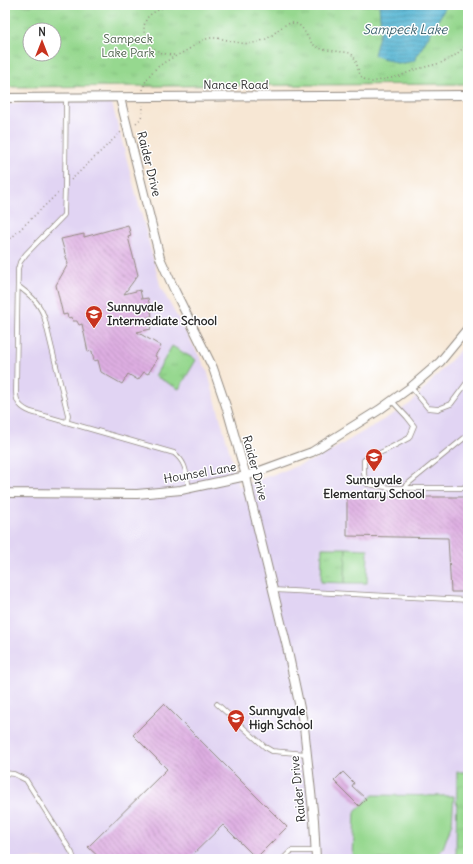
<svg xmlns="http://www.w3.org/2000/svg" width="473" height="864" viewBox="0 0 473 864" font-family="Delius,sans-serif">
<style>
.built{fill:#e1d4f3}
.park{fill:url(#park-tufts);stroke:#60825d;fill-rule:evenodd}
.garden{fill:#96d88f;stroke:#60825d}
.water{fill:url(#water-rules);stroke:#40707f}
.building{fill:url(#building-back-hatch)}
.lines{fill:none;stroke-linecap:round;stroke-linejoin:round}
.service-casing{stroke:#918980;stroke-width:5.5}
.minor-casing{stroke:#918980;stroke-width:10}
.path{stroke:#918980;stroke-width:1.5;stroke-dasharray:1 3;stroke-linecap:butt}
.service{stroke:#fff;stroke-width:4}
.minor{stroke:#fff;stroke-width:8}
.labels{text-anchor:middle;stroke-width:3;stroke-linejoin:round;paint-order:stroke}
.park-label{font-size:12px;fill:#4b5f49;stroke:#fff}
.street-label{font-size:12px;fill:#2b2b2b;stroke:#fff}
.poi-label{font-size:12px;font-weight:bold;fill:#2b2b2b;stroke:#fff;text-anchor:start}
.water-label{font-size:13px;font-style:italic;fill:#3b626e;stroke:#fff}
</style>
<defs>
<pattern id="park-tufts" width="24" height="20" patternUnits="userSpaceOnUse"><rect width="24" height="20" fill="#96d88f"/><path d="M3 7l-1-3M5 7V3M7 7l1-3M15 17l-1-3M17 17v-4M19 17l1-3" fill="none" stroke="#81ba7c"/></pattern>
<pattern id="water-rules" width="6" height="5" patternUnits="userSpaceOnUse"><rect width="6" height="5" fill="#54b5d3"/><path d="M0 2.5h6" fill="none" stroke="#4693ab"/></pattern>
<pattern id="building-back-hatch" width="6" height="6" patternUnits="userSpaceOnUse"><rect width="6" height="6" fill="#deaee2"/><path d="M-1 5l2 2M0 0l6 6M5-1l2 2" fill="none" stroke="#b48eb7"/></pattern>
</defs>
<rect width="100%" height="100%" fill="#fff"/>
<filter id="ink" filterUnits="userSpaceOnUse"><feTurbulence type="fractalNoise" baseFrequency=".025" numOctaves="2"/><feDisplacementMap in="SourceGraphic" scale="8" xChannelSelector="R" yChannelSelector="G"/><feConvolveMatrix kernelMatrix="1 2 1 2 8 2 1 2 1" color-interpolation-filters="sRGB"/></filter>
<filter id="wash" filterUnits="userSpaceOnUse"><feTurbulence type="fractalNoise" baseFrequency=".012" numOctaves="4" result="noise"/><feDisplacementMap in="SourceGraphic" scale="16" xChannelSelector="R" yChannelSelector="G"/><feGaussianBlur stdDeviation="0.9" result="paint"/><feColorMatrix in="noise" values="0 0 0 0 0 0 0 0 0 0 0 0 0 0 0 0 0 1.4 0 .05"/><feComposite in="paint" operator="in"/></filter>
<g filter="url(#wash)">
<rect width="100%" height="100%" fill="#f7e7d4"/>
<!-- built -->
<path class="built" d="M111,100l50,188 46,82 32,116 13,-4 56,-20 21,-10 81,-48 46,-49 12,-17v521h-463v-756z"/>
<!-- park -->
<path class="park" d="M5,5h463v79l-463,3zM30,30h24v24h-24z
M172,346l24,14 -17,29 -24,-13z
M322,548h24l-1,35 -24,-1z
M457,772h11v87h-12z"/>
<!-- garden -->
<path class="garden" d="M346,548l22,1 -1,34h-22z
M373,795l81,1 -2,27 -9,25 -8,11h-82l2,-47z"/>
<!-- water -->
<path class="water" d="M379,5h68l-33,56 -15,3 -25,-9 7,-27z"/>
<g id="blocks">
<!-- building -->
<path class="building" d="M128,225l3,11 -3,1 10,38 -14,19 16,-4 2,9 6,-1 4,18 -4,1 3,12 -14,3 24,14 -6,10 3,2 -10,16 -4,-2 -6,8 -10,-6 -6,10 -21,-12 -3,-12 -4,1 -2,-10 -4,1 -6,-28 -3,1 -2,-4h-4l-1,-4 -4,1 -1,-4 -4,1 -7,-30 12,-21 -7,-25 23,-5v3z
M347,497h121v95h-17l-3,-54 -101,-2z
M164,704l123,123 -31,31 -33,-33 -35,34h-87l-13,-12 79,-78 -34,-34z
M343,772l11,11 -2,3 14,13 -7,7 -25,-25z"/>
</g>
</g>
<g filter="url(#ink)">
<use href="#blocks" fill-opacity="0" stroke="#918980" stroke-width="1"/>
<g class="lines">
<defs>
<path id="service" d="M66,98l-1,87 -1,30 -38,39 -6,8 -2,7 -2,123c0,11 5,16 15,20l143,41c13,10 12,21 15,35
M18,286c12,9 20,15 26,30l24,99 -1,7
M411,387l17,21 10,1 13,-5 17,-23
M392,401l15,16 7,9 -5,12 -25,13 -20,9v14l3,10 24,4h72l5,-4
M404,487l64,-52
M273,590l195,10
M217,704l48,43 7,4 35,3
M5,773l9,1 12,6 46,73 2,6
M283,859l8,-8h24"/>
<path id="minor" d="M5,98l463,-3
M120,98l40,160 14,31 39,79 14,41 19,67 4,20 37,151 17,80 10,93 2,39
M5,491l3,2 129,1 44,-4 65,-14 66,-24 67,-42 32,-23 29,-25 28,-34"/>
</defs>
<!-- service casing -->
<use href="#service" class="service-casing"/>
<!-- minor casing -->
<use href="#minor" class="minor-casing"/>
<!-- path -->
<path class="path" d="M169,5c-7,3 -17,7 -22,13 -7,12 -1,27 11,33 5,3 12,4 18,4
M143,90c4,-23 29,-31 46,-41 8,-5 13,-10 22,-11 14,-1 28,8 42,5 5,-1 11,-3 15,-5 8,-5 16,-16 26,-15 11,2 12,16 20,22 6,6 27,6 36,8 11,7 3,26 22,29l28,-6 14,-6 30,-8 9,-5 15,-13
M136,123c6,-4 7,-10 7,-18
M71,180l50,-48
M5,244l54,-52"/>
<!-- service -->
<use href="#service" class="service"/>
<!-- minor -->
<use href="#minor" class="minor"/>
</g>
</g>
<!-- icons -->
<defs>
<symbol id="school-pin" viewBox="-11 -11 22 30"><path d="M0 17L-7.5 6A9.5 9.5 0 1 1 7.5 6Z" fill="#c8321e" stroke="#fff"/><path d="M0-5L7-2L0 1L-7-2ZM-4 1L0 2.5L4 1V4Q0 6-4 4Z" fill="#fff"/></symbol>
</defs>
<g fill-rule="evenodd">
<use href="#school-pin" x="84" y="304" width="20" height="27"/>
<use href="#school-pin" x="364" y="447" width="20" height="27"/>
<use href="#school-pin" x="226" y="708" width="20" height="27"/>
</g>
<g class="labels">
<!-- park labels -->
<g class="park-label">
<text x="128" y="43">Sampeck<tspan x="128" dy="14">Lake Park</tspan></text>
</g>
<!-- street labels -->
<g class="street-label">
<text x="236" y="89">Nance Road</text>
<text transform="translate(149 164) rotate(76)" y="4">Raider Drive</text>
<text transform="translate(255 468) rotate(75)" y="4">Raider Drive</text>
<text transform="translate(200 473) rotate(-10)" y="4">Hounsel Lane</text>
<text transform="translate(298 789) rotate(-96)" y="4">Raider Drive</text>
</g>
<!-- poi labels -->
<g class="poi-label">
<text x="107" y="311">Sunnyvale<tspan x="107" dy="14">Intermediate School</tspan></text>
<text x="374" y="484" text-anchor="middle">Sunnyvale<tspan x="374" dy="14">Elementary School</tspan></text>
<text x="249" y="715">Sunnyvale<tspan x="249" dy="14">High School</tspan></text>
</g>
<!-- water labels -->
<g class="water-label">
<text x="405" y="34">Sampeck Lake</text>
</g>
</g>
<!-- margin -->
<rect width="473" height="864" fill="none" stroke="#fff" stroke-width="20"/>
<!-- north arrow -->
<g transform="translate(42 42)"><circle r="19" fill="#ffffff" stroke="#aaaaaa"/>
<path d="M0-3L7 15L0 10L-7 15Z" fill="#c8321e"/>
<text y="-6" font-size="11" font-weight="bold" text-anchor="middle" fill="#2b2b2b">N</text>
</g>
</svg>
